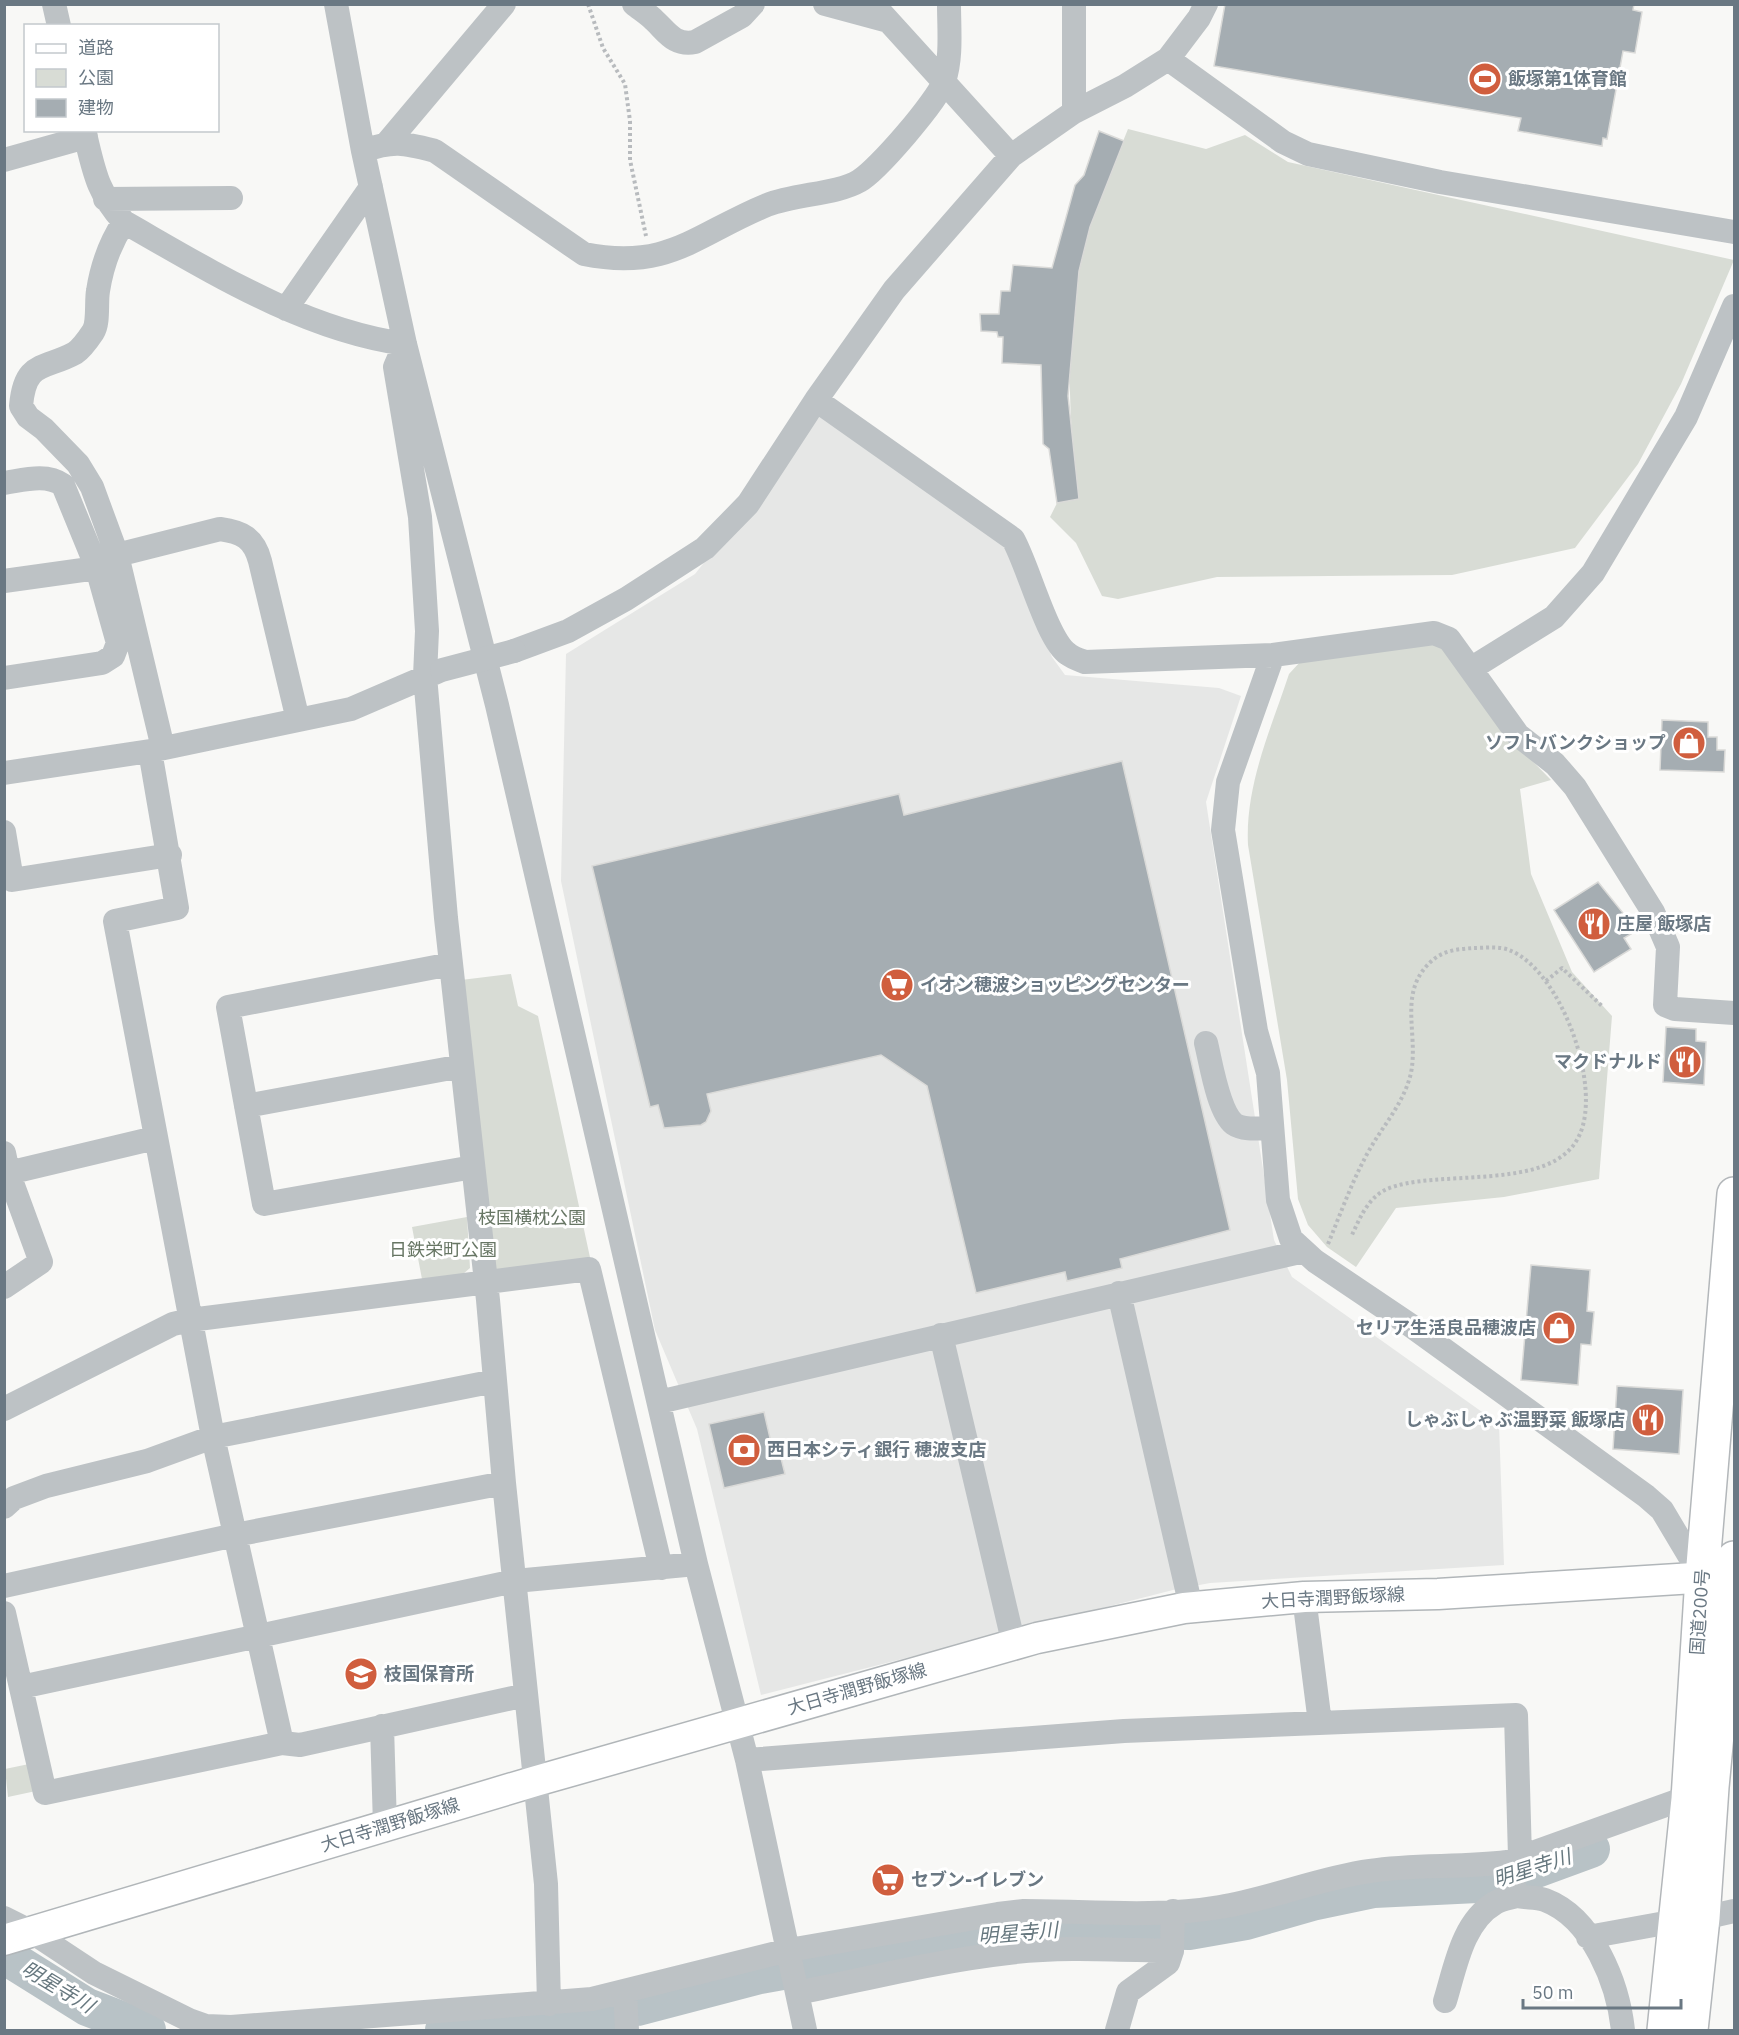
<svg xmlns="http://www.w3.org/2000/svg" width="1739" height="2035" viewBox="0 0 1739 2035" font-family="'IBM Plex Sans','Noto Sans JP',sans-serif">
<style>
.built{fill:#e6e7e6}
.green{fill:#d8dcd5}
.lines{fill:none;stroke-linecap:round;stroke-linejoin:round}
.river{stroke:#b8c2c6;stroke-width:38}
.building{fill:#a5adb2;stroke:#dadad8;stroke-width:1.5}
.major-casing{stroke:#b1b6b9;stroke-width:33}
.highway-casing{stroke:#b3b7ba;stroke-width:36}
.path{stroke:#b8bbbe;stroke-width:4;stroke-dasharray:3 3;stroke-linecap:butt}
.minor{stroke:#bdc2c5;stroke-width:24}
.major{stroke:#fff;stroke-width:30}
.highway{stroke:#fff;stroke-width:33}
.minor-bridge{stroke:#bdc2c5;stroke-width:24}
.labels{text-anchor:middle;stroke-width:6;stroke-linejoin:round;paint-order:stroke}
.poi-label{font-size:18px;font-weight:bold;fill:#6a7883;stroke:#fff;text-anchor:start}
.park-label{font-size:18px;fill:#677664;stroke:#fff}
.street-label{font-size:18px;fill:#6a7883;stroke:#fff}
.water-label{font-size:20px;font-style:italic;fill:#67787f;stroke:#fff}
</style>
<rect width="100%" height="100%" fill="#f8f8f6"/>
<!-- built -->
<path class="built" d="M820,416l189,131 43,110 13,18 154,13 22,8 -35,106 68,438 18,37 207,147 5,141 -294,18 -37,7 -412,105 -64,-266 -42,-99 -94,-449 5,-227 129,-80z"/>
<!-- green -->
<path class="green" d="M1128,129l78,20 39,-14 43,27 446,98 -53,124 -43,80 -63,84 -123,27 -235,2 -99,22 -16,-3 -26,-53 -26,-26 7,-14 22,-4c-12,-90 -16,-183 11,-272 10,-33 25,-65 38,-98z
M1429,642l12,4 70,93 40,41 -31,9 11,85 41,98 40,44 -13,163 -95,18 -108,11 -40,59 -29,-20 -19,-22 -10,-26 -11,-119 -39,-235c-3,-60 23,-116 41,-171l11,-12z
M511,974l7,32 20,10 53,246 -95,13 -35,-295z
M467,1217l3,51 -7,6 -41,5 -10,-52z
M29,1764l7,27 -28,6 -3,-28z"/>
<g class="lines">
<!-- river -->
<path class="river" d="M4,1955l83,52 60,23
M444,2030l71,-6 122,-17 123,-32 213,-38 72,-9 144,3 57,-10 66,-19 62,-13 124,-6 93,-34"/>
</g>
<!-- building -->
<path class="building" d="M1225,4h409l-1,6 9,2 -7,41 -12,-2 -16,88 -4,-1 -1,8 -84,-15 3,-13 -307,-52z
M1099,131l25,10 -34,86 -11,44 -11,125 11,103 -22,4 -8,-54 -6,-5 -2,-79 -39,-2 1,-26h-5l-1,-5 -16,-1 -1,-17h19l2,-23h9l3,-26 39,3 23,-83 9,-10z
M1662,720l46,2v15h9v13h8l-1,22 -64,-2z
M1122,761l108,469 -110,29 2,9 -55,13 -2,-9 -89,21 -49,-207 -46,-31 -174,39 4,17 -5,11 -5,3 -37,3 -6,-23 -8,2 -58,-241 307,-72 5,21z
M1598,882l25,31 -3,2 11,19 -7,4 7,11 -37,23 -40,-62z
M1666,1027l30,2v12l10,1 -2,43 -41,-3z
M1531,1265l59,5 -3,41 7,1 -3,33 -10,-1 -3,41 -57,-5z
M1617,1386l66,4 -4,64 -66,-5z
M764,1412l9,39 6,-1 6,24 -61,14 -15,-64z"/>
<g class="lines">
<defs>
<path id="major" d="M4,1940l532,-159 501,-143 147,-30 120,-11 134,-3 288,-18"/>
<path id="highway" d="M1664,2030l24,-231 14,-222 32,-383
M1691,2030l12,-112 9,-131 22,-229"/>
</defs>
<!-- major casing -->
<use href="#major" class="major-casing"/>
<!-- highway casing -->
<use href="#highway" class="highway-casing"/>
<!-- path -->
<path class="path" d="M588,4l15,44 22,36 5,37v39l16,76
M1546,981l16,-13 41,39
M1328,1244c12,-29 23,-60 38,-88 15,-29 37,-50 45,-83 8,-41 -15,-83 23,-114 11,-9 26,-10 39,-11 11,0 26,-2 36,2 52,20 94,137 70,186 -27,58 -146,31 -194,54 -18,9 -26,30 -34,47"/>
<!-- minor -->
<path class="minor" d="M54,4l5,22
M336,4l27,147 42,193 92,361 199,859 51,196 58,270
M634,4c6,5 14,10 20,16 13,12 20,26 41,22l47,-26 11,-12
M825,4l63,17
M873,4l138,152
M1074,4v108
M1168,59l115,83 25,12 132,28 294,50
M84,130c10,40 12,61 40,92 88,50 180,108 281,122l-10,23 25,150 7,114 -2,45 21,242 42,382 16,183 42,401 3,120
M387,143l117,-139
M363,151c31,-11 41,-8 72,0l149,103c85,17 112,-20 183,-49 28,-11 70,-11 92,-24 18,-10 79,-81 85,-100 8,-23 5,-52 5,-77
M4,160l82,-23
M105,199l126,-1
M124,222c-14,21 -22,43 -26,69 -2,11 1,32 -5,41 -4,6 -12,17 -18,21 -31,17 -50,7 -54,53l7,11 16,12 34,35 14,23 25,68 46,193
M286,309l85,-122
M816,400l197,139c15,26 34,101 55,115 5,4 12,6 17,8l188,-7 161,-22 15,6 69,96 37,29 20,23 78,125 15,35 -3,58 10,4 59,4
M4,483c20,-3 42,-10 59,2l34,83 21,75 -5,13 -11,7 -98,15
M117,555l103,-26c22,3 34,9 40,32l38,159
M4,581l93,-13
M514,651l54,-20 58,-32 79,-51 43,-44 68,-104 78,-110 117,-134 63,-44 51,-26 43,-27 31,-41 7,-14
M1273,655l-45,127 -5,48 33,201 12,42 10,127 13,39 24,22 95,64 236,171 16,14 40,67
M1472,668l82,-51 39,-44 93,-156 48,-111
M150,751l27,157 -62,13 98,516 69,306
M4,773l146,-22 201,-42 86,-37
M4,832l8,48 158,-25
M451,964l-223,43 36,197 209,-37
M1206,1043c5,20 12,68 28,81 10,7 27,4 38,4
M246,1106l216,-40
M4,1153l4,19 33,90 -37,25
M4,1174l151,-36
M1119,1293l72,314
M941,1335l73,310
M659,1402l645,-151
M4,1409l169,-85 17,-4 399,-51 72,299
M4,1507l10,-9 32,-12 101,-25 66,-24 282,-56
M4,1586l231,-51 269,-52
M1304,1597l16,126
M4,1613l41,180 237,-50 18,2 226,-50
M21,1687l494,-106 181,-17
M382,1726l3,100
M747,1760l377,-29 392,-16 4,142
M1507,1862l10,34c9,2 20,1 28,4 48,18 73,84 78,130
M4,1918l28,14 62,41 95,47 17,6 25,1 361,-28 197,-49 209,-36 26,-3c64,0 132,7 196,-4 50,-8 99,-29 150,-36 45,-7 91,-3 137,-9l195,-70
M1703,1918l31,-7
M1588,1937l88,-16
M625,1991l2,39
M797,1993c70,-14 140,-32 211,-40 54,-7 110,-3 164,-2l1,-40
M1445,2001c10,-32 17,-79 50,-98 6,-4 15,-5 22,-7
M1117,2030l11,-38 40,-29 4,-12"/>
<!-- major -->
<use href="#major" class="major"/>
<!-- highway -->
<use href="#highway" class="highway"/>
<!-- minor-bridge -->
<path class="minor-bridge" d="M442,670l72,-19"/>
</g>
<!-- icons -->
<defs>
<symbol id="stadium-disc" viewBox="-11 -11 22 22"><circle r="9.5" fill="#d05e3e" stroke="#fff"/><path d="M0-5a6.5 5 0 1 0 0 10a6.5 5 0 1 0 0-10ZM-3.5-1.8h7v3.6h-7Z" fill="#fff"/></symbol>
<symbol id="shop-disc" viewBox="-11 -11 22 22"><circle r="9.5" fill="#d05e3e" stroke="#fff"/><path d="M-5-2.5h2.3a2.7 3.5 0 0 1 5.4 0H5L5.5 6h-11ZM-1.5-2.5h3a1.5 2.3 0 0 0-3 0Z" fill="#fff"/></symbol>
<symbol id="restaurant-disc" viewBox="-11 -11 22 22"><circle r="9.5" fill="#d05e3e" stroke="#fff"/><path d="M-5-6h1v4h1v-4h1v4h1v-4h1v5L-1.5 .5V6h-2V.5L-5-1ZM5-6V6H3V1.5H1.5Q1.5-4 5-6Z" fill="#fff"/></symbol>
<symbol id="supermarket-disc" viewBox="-11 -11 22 22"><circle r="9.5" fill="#d05e3e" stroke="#fff"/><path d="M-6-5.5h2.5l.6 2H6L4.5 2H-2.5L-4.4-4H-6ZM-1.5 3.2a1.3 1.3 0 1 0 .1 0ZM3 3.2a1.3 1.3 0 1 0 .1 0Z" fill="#fff"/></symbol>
<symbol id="bank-disc" viewBox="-11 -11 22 22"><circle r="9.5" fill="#d05e3e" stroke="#fff"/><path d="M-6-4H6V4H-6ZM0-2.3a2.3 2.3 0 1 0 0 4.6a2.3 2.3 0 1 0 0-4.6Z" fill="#fff"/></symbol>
<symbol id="school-disc" viewBox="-11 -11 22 22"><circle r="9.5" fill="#d05e3e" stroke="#fff"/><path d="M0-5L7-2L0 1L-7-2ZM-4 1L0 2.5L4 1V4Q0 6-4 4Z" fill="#fff"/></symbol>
</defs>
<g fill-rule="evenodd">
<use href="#stadium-disc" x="1466" y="60" width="38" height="38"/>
<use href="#shop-disc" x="1670" y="724" width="38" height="38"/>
<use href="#restaurant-disc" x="1575" y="905" width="38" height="38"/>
<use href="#supermarket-disc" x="878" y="966" width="38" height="38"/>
<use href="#restaurant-disc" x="1666" y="1043" width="38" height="38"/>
<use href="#shop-disc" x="1540" y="1309" width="38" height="38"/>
<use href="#restaurant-disc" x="1629" y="1401" width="38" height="38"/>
<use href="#bank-disc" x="725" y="1431" width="38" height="38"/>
<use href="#school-disc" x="342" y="1655" width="38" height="38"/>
<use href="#supermarket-disc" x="869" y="1861" width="38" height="38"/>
</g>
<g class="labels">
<!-- poi labels -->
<g class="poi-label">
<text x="1508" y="85">飯塚第1体育館</text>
<text x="1666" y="749" text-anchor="end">ソフトバンクショップ</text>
<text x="1617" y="930">庄屋 飯塚店</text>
<text x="920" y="991">イオン穂波ショッピングセンター</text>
<text x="1662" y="1068" text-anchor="end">マクドナルド</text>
<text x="1536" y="1334" text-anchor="end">セリア生活良品穂波店</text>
<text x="1625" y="1426" text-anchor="end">しゃぶしゃぶ温野菜 飯塚店</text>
<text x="767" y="1456">西日本シティ銀行 穂波支店</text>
<text x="384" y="1680">枝国保育所</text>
<text x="911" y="1886">セブン-イレブン</text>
</g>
<!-- park labels -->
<g class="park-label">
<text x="532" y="1224">枝国横枕公園</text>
<text x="443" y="1256">日鉄栄町公園</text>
</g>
<!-- street labels -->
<g class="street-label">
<text transform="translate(1333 1598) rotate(-3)" y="6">大日寺潤野飯塚線</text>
<text transform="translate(1700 1612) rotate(-86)" y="6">国道200号</text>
<text transform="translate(857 1689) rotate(-16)" y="6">大日寺潤野飯塚線</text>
<text transform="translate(390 1825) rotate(-17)" y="6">大日寺潤野飯塚線</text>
</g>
<!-- water labels -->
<g class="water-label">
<text transform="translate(1532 1868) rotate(-18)" y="7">明星寺川</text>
<text transform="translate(1018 1933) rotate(-5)" y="7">明星寺川</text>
<text transform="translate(58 1987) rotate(31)" y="7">明星寺川</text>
</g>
</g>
<!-- border -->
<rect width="1739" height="2035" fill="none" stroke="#6a7883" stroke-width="12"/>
<!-- legend -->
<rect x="24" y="24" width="195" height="108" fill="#ffffff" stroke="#c3c9cd" stroke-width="1.5"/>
<rect x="36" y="44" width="30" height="9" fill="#ffffff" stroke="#c3c9cd" stroke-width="1.5"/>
<text x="78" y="54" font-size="18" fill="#6a7883">道路</text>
<rect x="36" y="69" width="30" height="18" fill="#d8dcd5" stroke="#c3c9cd" stroke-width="1.5"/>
<text x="78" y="84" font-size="18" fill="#6a7883">公園</text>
<rect x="36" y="99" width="30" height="18" fill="#a5adb2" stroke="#c3c9cd" stroke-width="1.5"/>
<text x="78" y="114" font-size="18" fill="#6a7883">建物</text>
<!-- scale -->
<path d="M1523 1999v9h158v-9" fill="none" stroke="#6a7883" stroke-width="3"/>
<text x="1532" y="1999" font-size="18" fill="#6a7883" stroke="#ffffff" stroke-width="4.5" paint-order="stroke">50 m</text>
</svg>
